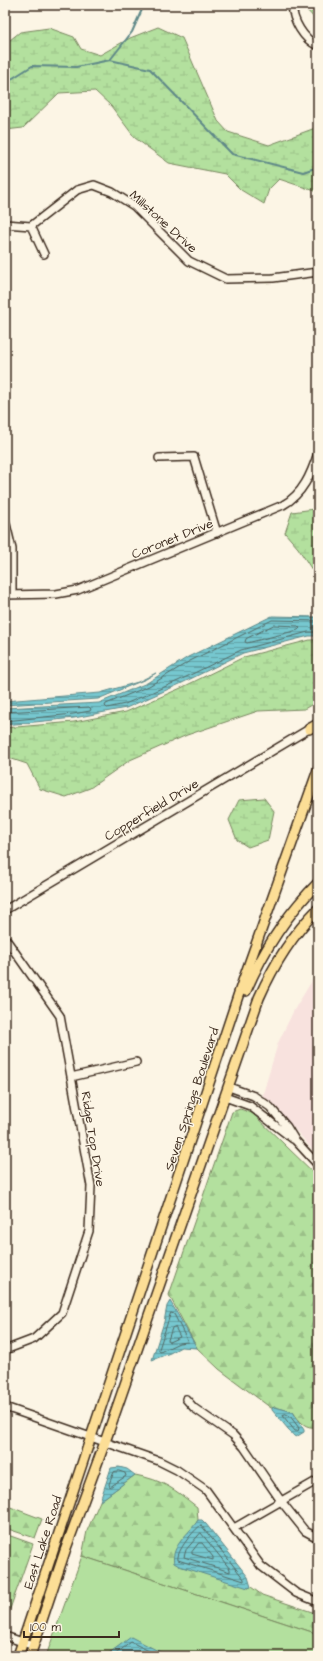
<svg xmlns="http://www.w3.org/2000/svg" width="323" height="1661" viewBox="0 0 323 1661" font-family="'Architects Daughter',sans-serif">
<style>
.built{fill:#f8e2de}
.forest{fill:url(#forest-firs);stroke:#77855e}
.wetland{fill:url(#wetland-marsh);stroke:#77855e}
.park{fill:#b3e09e;stroke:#77855e}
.water{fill:url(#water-rules);stroke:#5e8888}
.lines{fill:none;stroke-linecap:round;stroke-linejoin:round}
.shore{stroke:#536965;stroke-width:1}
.stream{stroke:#5e8888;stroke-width:2}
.minor-casing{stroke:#3b2a1e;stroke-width:10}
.major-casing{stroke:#3b2a1e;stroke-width:12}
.minor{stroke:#fcf5e5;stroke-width:7}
.major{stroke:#fcde96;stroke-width:9}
.labels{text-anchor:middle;stroke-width:3;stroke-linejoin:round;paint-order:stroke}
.street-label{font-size:13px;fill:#3b2a1e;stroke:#fcf5e5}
</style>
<defs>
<pattern id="forest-firs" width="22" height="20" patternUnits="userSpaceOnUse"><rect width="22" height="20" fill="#b3e09e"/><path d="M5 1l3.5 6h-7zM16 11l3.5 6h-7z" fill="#9bc088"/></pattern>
<pattern id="wetland-marsh" width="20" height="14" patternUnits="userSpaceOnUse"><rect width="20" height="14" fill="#b3e09e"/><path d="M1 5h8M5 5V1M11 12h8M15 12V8" fill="none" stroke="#9bc088"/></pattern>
<pattern id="water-rules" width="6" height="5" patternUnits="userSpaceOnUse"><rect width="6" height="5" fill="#76c7cf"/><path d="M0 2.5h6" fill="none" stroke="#62a2a7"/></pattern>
</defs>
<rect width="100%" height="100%" fill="#fcf5e5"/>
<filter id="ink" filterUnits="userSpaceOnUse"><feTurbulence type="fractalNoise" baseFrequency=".025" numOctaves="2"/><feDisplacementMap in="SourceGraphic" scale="8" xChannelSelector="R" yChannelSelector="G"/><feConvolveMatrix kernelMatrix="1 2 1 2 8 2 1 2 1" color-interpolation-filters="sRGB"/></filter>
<g filter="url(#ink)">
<!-- built -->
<path class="built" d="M318,971v185l-38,-44 -18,-15 16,-54 16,-33z"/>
<!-- forest -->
<path class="forest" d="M240,1109l12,4 66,64v250c-13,2 -18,-5 -25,-15l-18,-5 -4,1 -52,-39 -22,-21 -28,-53 63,-183z
M135,1475c28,5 39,14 62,32l1,13 -3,5 53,63 3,-1 11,8 56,19v20l-236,-78 5,-25 13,-30z
M5,1505l37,14 -7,19 -30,-10z
M5,1534l28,10 -28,79z"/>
<!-- wetland -->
<path class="wetland" d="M305,5h13v17l-14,-15z
M158,27l24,11 36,83 10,11 41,13 49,-18v65l-39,-13 -10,10 -5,15 -23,-14 -16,-16 -56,-11 -34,-25 -24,-32 -16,-15 -36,2 -36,35 -18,2v-86l15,-12 29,-4 25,9 7,12 19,6 30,-17z
M314,509l4,4v60h-4l-16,-25 -13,-15 7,-21z
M310,640h8v61l-14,8 -46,2 -71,24 -57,25 -40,28 -24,9 -26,-8 -13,-25 -18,-6 -4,1v-31l69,-6 52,-10 55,-24 63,-31z
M264,798l10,13 -6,29 -20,7 -11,-7 -8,-20 10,-20z"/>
<!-- park -->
<path class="park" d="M82,1556l236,78v22h-272z"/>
<!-- water -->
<path class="water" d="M272,616l46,1v19h-9l-66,17 -63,31 -54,24 -52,10 -69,7v-17l94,-5 48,-20 41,-26z
M156,673l-10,6 -48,20 -93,6v-4l95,-8 38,-11z
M170,1301l27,47 -16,-1 -11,6 -18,7 12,-38 3,-16z
M275,1407l18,5 11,18v2l-8,5 -2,-1 -22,-26v-2z
M119,1467l8,2 8,6 -35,26 11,-33z
M198,1520h4l4,4 42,53 3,10 -3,1 -69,-22 -5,-3c-4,-17 16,-30 24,-43z
M131,1637l37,19h-63z"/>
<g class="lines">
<!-- shore -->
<path class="shore" d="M318,621l-46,-1 -82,41 -41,25 -43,18 -1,2 2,2 18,-4 53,-23 63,-31 67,-18h10
M274,625l24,1 2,2 -2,2 -51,13 -2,-1 1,-3z
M5,712l84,-5 2,2 -1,2 -17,3 -68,7
M171,1313l3,1 14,28 -9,1 -19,9 -1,-2z
M175,1327l5,10 -11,5 -1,-2 4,-12z
M286,1414l4,2 9,12 -1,3h-3l-11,-14 -1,-2z
M119,1471l6,2 1,3 -16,11 -1,-3 5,-12z
M201,1525l43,54v2l-66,-21c-2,-9 16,-30 23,-35z
M201,1533l29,36v3l-46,-15 2,-7z
M199,1543h3l11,14v3l-21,-6v-2z
M113,1656l18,-14 28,14"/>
<!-- stream -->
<path class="stream" d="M110,60l40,9 82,85 71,18 15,-5
M5,83l27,-17 44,1 34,-7 22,-28 12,-27"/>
<defs>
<path id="minor" d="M292,5c1,16 11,34 26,41
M5,224l26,2 46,-36 17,-5 18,7 22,14 55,55 37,18 47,-1 45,-6
M31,226l13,28
M159,458l35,-1 23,76
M5,520l7,29v46
M5,595l51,-1 22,-4 205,-85c20,-11 28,-31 35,-52
M5,910l304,-181
M5,938l55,78 31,170 -2,45 -27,82 -28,26 -29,11
M71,1077l65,-15
M229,1087l25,9 16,11 17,20 8,13 23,25
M225,1097l25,9 43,33
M186,1399l8,9 39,27 11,12 37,54 24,30 13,7
M5,1407l154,54 18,9 29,20 55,76 35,27 22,9
M234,1528l84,-48
M5,1636l29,10"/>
<path id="major" d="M309,729l9,-5
M246,991c17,-40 41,-77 72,-108
M18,1656l224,-672 76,-214
M30,1656l35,-105 40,-109 154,-444c15,-34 33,-63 59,-89"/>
</defs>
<!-- minor casing -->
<use href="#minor" class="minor-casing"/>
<!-- major casing -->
<use href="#major" class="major-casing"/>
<!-- minor -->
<use href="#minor" class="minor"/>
<!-- major -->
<use href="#major" class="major"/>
</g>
</g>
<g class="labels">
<!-- street labels -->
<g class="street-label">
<text transform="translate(164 221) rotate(42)" y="5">Millstone Drive</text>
<text transform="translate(172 538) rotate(-22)" y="5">Coronet Drive</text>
<text transform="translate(151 809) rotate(-31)" y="5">Copperfield Drive</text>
<text transform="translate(191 1099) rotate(-72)" y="5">Seven Springs Boulevard</text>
<text transform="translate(94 1139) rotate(81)" y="5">Ridge Top Drive</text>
<text transform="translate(42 1542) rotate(-72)" y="5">East Lake Road</text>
</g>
</g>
<!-- margin -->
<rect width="323" height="1661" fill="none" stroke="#fcf5e5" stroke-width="20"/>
<rect x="10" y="10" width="303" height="1641" fill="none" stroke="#3b2a1e" stroke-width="1.5" filter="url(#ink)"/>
<!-- scale -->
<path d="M24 1631v6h95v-6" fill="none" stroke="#3b2a1e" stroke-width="2"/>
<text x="30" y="1631" font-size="12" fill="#3b2a1e" stroke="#fcf5e5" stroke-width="3" paint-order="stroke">100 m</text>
</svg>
